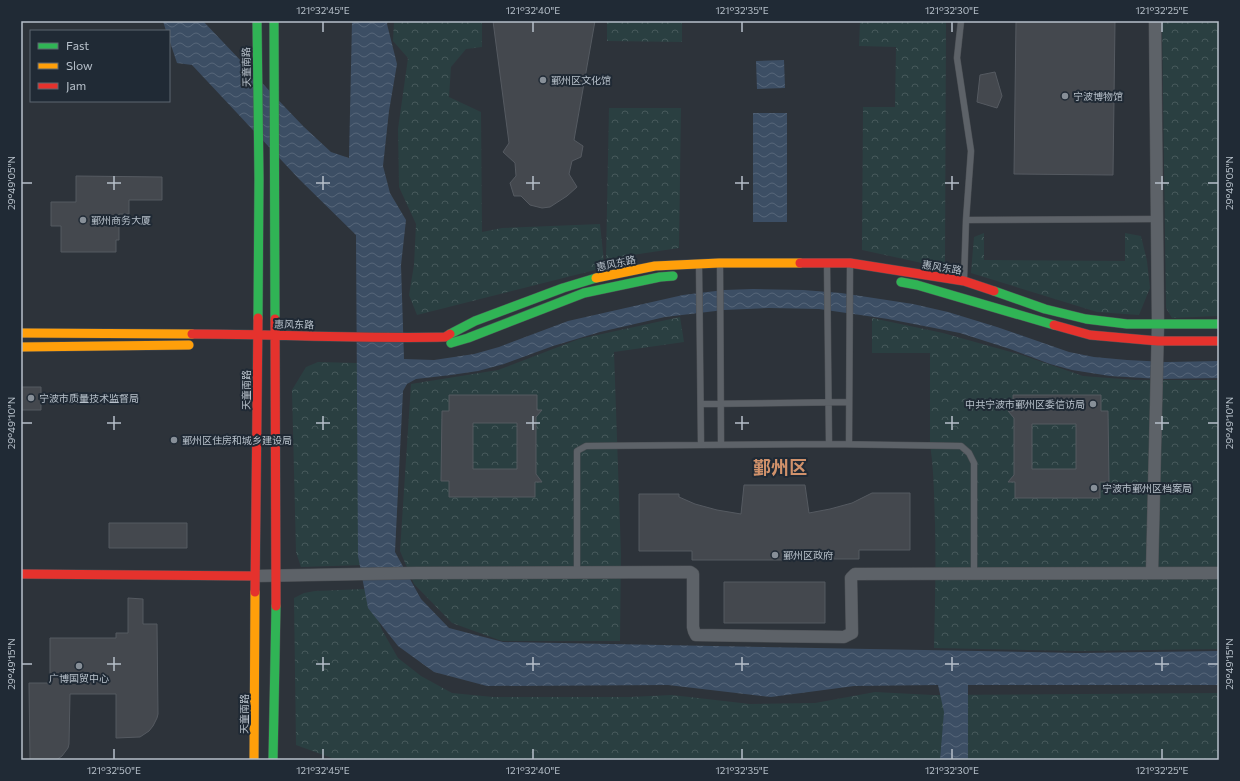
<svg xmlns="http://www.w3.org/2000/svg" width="1240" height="781" viewBox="0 0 1240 781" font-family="Commissioner,'Noto Sans SC',sans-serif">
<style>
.forest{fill:url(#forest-crowns)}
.water{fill:url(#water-waves)}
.building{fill:#44484e;stroke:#555a61;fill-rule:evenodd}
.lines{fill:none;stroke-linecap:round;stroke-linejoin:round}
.lane-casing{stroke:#4b4f54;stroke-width:7}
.street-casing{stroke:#4b4f54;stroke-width:13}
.fast-casing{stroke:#4b4f54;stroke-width:10}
.slow-casing{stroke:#4b4f54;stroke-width:10}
.jam-casing{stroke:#4b4f54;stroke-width:10}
.lane{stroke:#5d6268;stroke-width:6}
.street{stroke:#5d6268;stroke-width:12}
.fast{stroke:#30b455;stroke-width:9}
.slow{stroke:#ff9f0a;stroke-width:9}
.jam{stroke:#e5322d;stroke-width:9}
.ticks{fill:none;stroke:#b7c0ca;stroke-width:1.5}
.poi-dot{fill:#878f98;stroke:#202a35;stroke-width:1.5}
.labels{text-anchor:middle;stroke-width:4;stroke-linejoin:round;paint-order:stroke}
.street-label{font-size:10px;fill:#b7c0ca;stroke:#202a35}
.poi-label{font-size:10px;fill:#b7c0ca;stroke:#202a35;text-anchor:start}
.town-label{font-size:18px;font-weight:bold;fill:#d1926b;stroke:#202a35}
.neatline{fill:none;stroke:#b7c0ca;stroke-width:1.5}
.ticks-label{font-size:10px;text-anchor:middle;fill:#b7c0ca}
</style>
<defs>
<pattern id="forest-crowns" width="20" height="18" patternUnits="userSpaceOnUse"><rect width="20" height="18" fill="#2a3f41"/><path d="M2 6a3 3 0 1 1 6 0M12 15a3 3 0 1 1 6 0" fill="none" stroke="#47595b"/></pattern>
<pattern id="water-waves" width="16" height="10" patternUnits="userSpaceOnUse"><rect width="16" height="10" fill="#3c4e64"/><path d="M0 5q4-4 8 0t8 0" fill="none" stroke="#566679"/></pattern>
</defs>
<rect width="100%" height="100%" fill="#2d333a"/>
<!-- forest -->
<path class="forest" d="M394,21h88v26l-16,2 -15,18 -2,30 32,15 1,120 20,-4 98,-4 4,38 -9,8 -178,45 -8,-20 5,-30 2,-41 -17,-37 -1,-58 10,-71 -15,-17z
M607,21h75v21l-75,-1z
M860,21h86l-1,247 -83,-18 1,-143h32l1,-60 -37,-1z
M1162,21h57v295l-47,2 -6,-10z
M609,108h72l-2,140 -73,11z
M984,233v27l141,1v-28l16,3 6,25 3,27 -11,27 -42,-3 -126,-39 3,-36z
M680,317l4,25 -70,10 7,202 -1,87h-118l-50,-18 -38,-39 -14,-33 11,-167 87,-14 81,-31z
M872,318l71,15 79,22 61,21 53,4h83v269l-139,2 -146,-3c1,-42 2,-84 1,-125 -1,-27 -1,-53 -5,-79v-91h-58z
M318,362l39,1 7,202 -63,2 -5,-15 -4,-162 14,-23z
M366,589l16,41 16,28 23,18 31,17 41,4h137l42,-2 78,9 65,-1 60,-11 58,3 286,-2v67h-882l-41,-15 -2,-147 10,-5 11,-2z"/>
<!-- water -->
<path class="water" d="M163,21h40l100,105 28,26 18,6 3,-137h36l-1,3 10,40 -8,47 -6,55 7,27 16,27 -5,45 3,94 30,1 40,-6 25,-7 69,-26 115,-26 41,-5 29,-1 50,1 38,3 72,11 35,8 49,15 72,25 25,5 33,3 39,2 53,-1v17l-59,1 -50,-3 -38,-6 -22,-6 -40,-15 -50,-16 -72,-14 -69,-10 -50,-1 -45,2 -59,7 -65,15 -47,14 -49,18 -26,7 -27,4 -35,4 -9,5 -4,7 -8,161 26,47 28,29 54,14 577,11 139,-2v34h-251v75h-28l4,-48 -6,-27 -84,1 -83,11 -103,-12 -181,1 -53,-14 -36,-26 -30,-38 -10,-52 -2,-321 -57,-56 -107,-114 -15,-2 -8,-24v-8h-3z
M784,60l1,28 -28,1 -1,-28z
M753,113h34v109h-34z"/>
<!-- building -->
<path class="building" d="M493,21h102l-21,119 9,6 -2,11 -9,4 -3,13 8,13 -10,9 -17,11 -8,1 -12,-3 -9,-9h-7l-4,-13 6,-7 -1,-13 -12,-11 6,-9z
M1016,21h99l-2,154 -99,-1z
M995,72l7,24 -5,12 -20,-6 3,-27z
M76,176l86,1v23h-33v14h-10v26h-3v12h-55v-26h-10v-24h25z
M21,387h20v23h-20z
M449,395h88v15h5l-6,7v57l6,8h-7v15h-86v-16h-8l1,-70h7zM473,423h44v46h-44z
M1013,395h88v16h7l1,71h-9v16h-85v-16h-7l6,-7v-57l-6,-7h5zM1032,424h44v45h-44z
M744,485h61l4,28 21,-4 22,-6 20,-10h38v57h-51v9h-43v1h-124v-9h-53v-57h40v3l16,7 22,6 24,4z
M109,523h78v25h-78z
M724,582h101v41h-101z
M128,598l15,1v25h14l1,90 -1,4 -4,8 -4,5 -9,6 -24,1v-44h-46l-1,50 -1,4 -6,8 -6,4h-26l-1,-77h21v-45h66v-5h12z"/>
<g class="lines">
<defs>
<path id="lane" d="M961,21l-4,37 14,93 -5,69 -2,60
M966,220l191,-1
M827,263l2,181
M699,264l2,181 128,-1 132,2 8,7 5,10v111
M720,264l1,181
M701,404l148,-2
M849,444l1,-180
M577,572v-121l9,-5 115,-1"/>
<path id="street" d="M1152,573l6,-249 -3,-303
M255,576l161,-3 274,-1 3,2v53l1,4 2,4 148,2 8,-4 -1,-55 4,-4 364,-1"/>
<path id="fast" d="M257,21l2,158 -1,139
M274,21l1,298
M901,282l16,3 137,40
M994,291l51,18 41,10 41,5h92
M450,334l25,-13 88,-33 33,-10
M451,343l17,-5 116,-45 76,-16 13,-1
M273,760l3,-154"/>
<path id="slow" d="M596,278l59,-12 64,-3h81
M21,333l171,1
M21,347l168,-2
M254,760l1,-168"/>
<path id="jam" d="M800,263h50l114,18 30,10
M275,319l1,287
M1054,325l36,10 68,6h61
M192,334c84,0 169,5 253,3l5,-3
M21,574l234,2
M255,592l3,-274"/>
</defs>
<!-- lane casing -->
<use href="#lane" class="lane-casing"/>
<!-- street casing -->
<use href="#street" class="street-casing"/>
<!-- fast casing -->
<use href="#fast" class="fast-casing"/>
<!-- slow casing -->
<use href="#slow" class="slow-casing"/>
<!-- jam casing -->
<use href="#jam" class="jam-casing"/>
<!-- lane -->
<use href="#lane" class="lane"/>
<!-- street -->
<use href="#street" class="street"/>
<!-- fast -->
<use href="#fast" class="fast"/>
<!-- slow -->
<use href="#slow" class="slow"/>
<!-- jam -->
<use href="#jam" class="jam"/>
</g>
<!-- ticks -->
<path class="ticks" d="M323,22v10M533,22v10M742,22v10M952,22v10M1162,22v10M114,176v14M323,176v14M533,176v14M742,176v14M952,176v14M1162,176v14M22,183h10M107,183h14M316,183h14M526,183h14M735,183h14M945,183h14M1155,183h14M1208,183h10M114,416v14M323,416v14M533,416v14M742,416v14M952,416v14M1162,416v14M22,423h10M107,423h14M316,423h14M526,423h14M735,423h14M945,423h14M1155,423h14M1208,423h10M114,657v14M323,657v14M533,657v14M742,657v14M952,657v14M1162,657v14M22,664h10M107,664h14M316,664h14M526,664h14M735,664h14M945,664h14M1155,664h14M1208,664h10M114,749v10M323,749v10M533,749v10M742,749v10M952,749v10M1162,749v10"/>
<!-- markers -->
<g class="poi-dot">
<circle cx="543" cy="80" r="4"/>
<circle cx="1065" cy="96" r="4"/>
<circle cx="83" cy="220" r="4"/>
<circle cx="31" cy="398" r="4"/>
<circle cx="1093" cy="404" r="4"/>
<circle cx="174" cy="440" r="4"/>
<circle cx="1094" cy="488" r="4"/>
<circle cx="775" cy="555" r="4"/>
<circle cx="79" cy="666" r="4"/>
</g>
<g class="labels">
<!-- street labels -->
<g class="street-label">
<text transform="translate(246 67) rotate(-91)" y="4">天童南路</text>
<text transform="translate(616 263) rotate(-12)" y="4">惠风东路</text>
<text transform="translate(942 267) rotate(9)" y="4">惠风东路</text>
<text transform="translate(294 324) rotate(1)" y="4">惠风东路</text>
<text transform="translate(246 390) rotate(-90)" y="4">天童南路</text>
<text transform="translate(244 714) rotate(-90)" y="4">天童南路</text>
</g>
<!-- poi labels -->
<g class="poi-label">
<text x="551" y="84">鄞州区文化馆</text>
<text x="1073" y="100">宁波博物馆</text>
<text x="91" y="224">鄞州商务大厦</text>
<text x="39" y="402">宁波市质量技术监督局</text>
<text x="1085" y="408" text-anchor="end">中共宁波市鄞州区委信访局</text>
<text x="182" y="444">鄞州区住房和城乡建设局</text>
<text x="1102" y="492">宁波市鄞州区档案局</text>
<text x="783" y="559">鄞州区政府</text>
<text x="79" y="682" text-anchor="middle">广博国贸中心</text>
</g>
<!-- town labels -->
<g class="town-label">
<text x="780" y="474">鄞州区</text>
</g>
</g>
<!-- border -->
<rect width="1240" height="781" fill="none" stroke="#202a35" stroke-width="44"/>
<!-- legend -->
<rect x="30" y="30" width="140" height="72" fill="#202a35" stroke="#5c6671"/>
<rect x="38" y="43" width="20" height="6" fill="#30b455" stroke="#5c6671"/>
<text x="66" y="50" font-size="12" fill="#b7c0ca">Fast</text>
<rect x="38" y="63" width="20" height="6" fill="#ff9f0a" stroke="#5c6671"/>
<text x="66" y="70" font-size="12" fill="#b7c0ca">Slow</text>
<rect x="38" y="83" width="20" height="6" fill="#e5322d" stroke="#5c6671"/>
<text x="66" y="90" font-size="12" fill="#b7c0ca">Jam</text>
<rect x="22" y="22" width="1196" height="737" class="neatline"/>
<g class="ticks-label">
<text x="323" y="14">121°32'45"E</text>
<text x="533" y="14">121°32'40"E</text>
<text x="742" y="14">121°32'35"E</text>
<text x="952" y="14">121°32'30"E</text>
<text x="1162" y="14">121°32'25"E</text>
<text transform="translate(1229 183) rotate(-90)" y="4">29°49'05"N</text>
<text transform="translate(11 183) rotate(-90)" y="4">29°49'05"N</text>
<text transform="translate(1229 423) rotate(-90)" y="4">29°49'10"N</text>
<text transform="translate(11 423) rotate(-90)" y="4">29°49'10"N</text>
<text transform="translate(1229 664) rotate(-90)" y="4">29°49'15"N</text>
<text transform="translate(11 664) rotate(-90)" y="4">29°49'15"N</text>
<text x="114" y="774">121°32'50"E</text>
<text x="323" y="774">121°32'45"E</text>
<text x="533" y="774">121°32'40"E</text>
<text x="742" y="774">121°32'35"E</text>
<text x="952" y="774">121°32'30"E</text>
<text x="1162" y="774">121°32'25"E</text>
</g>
</svg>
